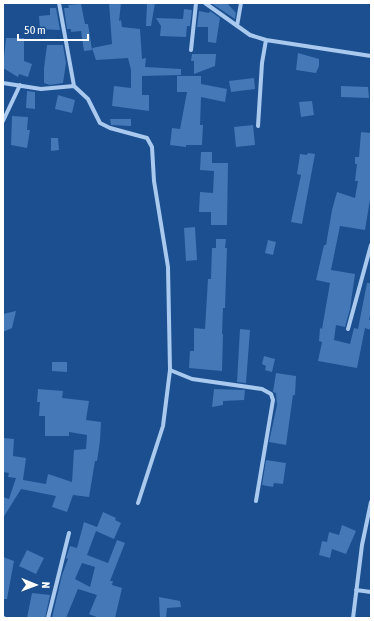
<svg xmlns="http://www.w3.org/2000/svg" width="374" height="621" viewBox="0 0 374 621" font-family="'Asap Condensed',sans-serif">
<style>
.building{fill:#4478b7;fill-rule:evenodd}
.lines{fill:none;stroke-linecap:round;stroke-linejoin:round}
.minor{stroke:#a9c9ee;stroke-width:4}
</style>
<rect width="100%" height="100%" fill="#1b4f8f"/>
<!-- building -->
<path class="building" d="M109,3h12l-2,18 2,-1 1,7 18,2 2,30 4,-1 -1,9 36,2v6l-39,1v19h7v16l-37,-5 2,-20 17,2v-18l-3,-12 -32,2 -4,-12 20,-4z
M147,3h8l-4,23h-5z
M211,3h16l9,10 -1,6z
M81,4l4,20h3l4,26 -8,1 -3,-20 -10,1v-3h-4l-3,-21h5l-1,-3z
M50,8h6l4,22 -20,-1 -1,-13 11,-1z
M184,9l8,1 -2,16h-3l-1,11 -26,-1 1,-10 -5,-8 27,1z
M199,11l10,2 1,-2 10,7 -4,25 -8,-1v-15h-11z
M6,38h18v23l8,3 -4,13 -9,-3 -1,3 -15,-9z
M47,45h16l3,18 -3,20 -13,2 -6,-2v-15z
M298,53l21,6v7l-3,7 -20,-3z
M192,54h24l-1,12 -21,8v-13h-3z
M177,76h24v8l26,5 -2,13 -24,-5 -1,28h3l-1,20h-16v2l-16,-2 2,-17 8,1 7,-37h-10z
M254,78l1,11 -24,3 -2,-11z
M341,86l27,1 1,11 -28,-1z
M27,91l8,1v17l-9,-1z
M58,95l17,5 -3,13 -17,-4z
M312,101l2,14 -13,2 -2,-15z
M12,116l16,1 -1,13h3l-3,18 -16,-3z
M110,119h21v7l-20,-1z
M253,125l2,20 -19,2 -2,-20z
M361,132l10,1v60l-6,37 -25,-4 -9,44 24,4 -5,35 -5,18 -9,-2 -2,15 16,4 4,-16 4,1 9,-46h4v29l-2,8h2v10l-6,-2 -8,40 -39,-7 4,-19 -3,-1 1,-13 2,1 8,-46 -14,-3 8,-35h2l6,-35 5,-18 18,6 3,-17h-3l2,-17h-2v-7h4z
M51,138h7l1,12 -8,1z
M201,152h11v11h16l-1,62h-16v-13h-12l1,-20 13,1 1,-22 -14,-1z
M308,153l7,1 -11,59 -2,11 -11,-2 10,-47 -4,-1 3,-20 7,1z
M195,227l2,33 -11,1 -2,-33z
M216,239h10l-1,9h2l-2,60h-2l-1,26h1l-1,37 -33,-3 1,-17h4v-23l11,1 3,-50h3l1,-31h4z
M268,240l8,2 -3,13 -8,-2z
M16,311l-4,17 -9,4v-18z
M240,329l10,1 -4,53 -9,-1z
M264,356l11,3 -3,13 -7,-2 1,-4 -4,-2z
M52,362h15v10l-15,-1z
M276,373l20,3 -1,19h-2l-7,50 -17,-3 8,-37 -1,-12 -3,-1z
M38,389l25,2 -1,7 27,3 -3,19 15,2 -1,19 -3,20h-2l-6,36 -16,-2 -6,17 -15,-5 4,-11 -35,-7 -18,29v-21l6,2 7,-21 -8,-1 1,-4 -6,-1v-34l11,1 -1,17 13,2 -3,22 23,4 2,-10 24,8 2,-32 12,-1 1,-14 -18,-3v4h-24v-20h-6l1,-14h-3z
M214,389l31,1 -1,10 -21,1v4l-11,2z
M266,460l20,3 -3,21 -9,-1 -1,4 -11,-2z
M103,512l13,6 -1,2 6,3 -7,16 -18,-8 -9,24 21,8 9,-23 8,3 -15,38h3l-1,4 10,3 -7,30h-16l-10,-4 8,-19 -19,-6 -12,29h-14l10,-43 6,-16 -2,-1 4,-12 7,2 7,-26 13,5zM82,563l13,4 -5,20 -15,-8z
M342,525l14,6 -10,23 -14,-5 -2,9 -11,-3 3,-14 5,1 2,-10 10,3z
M27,550l17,8 -8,16 -17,-8z
M3,557l11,4 -7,38h-4z
M32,593l18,2 -5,23h-18z
M159,597l21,4 1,6 -14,1 -1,10h-6z"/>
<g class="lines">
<!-- minor -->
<path class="minor" d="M59,3l15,83 14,13 12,24 10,5 37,10 5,9 2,34 14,86 2,103 -7,56 -25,77
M205,3l45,32 16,5 105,16
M237,26l4,-23
M191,50l5,-47
M3,83l38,6 33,-3
M3,121l17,-36
M258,126l4,-63 4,-23
M348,329l23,-84
M170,370l22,9 70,10 9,5 2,6 -17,101
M356,590l15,2
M3,618h1
M48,618l21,-85
M353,618l9,-73 9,-43"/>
</g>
<!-- border -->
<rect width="374" height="621" fill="none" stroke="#ffffff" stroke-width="8"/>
<!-- north arrow -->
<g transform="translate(36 585) rotate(91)" stroke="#1b4f8f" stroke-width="3" paint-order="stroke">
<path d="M0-3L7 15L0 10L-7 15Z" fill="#ffffff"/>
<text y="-6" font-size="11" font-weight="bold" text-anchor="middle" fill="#ffffff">N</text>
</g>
<!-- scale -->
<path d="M18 34v6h70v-6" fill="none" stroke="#ffffff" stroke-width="2"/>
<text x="24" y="34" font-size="12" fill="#ffffff" stroke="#1b4f8f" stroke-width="3" paint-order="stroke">50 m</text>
</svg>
